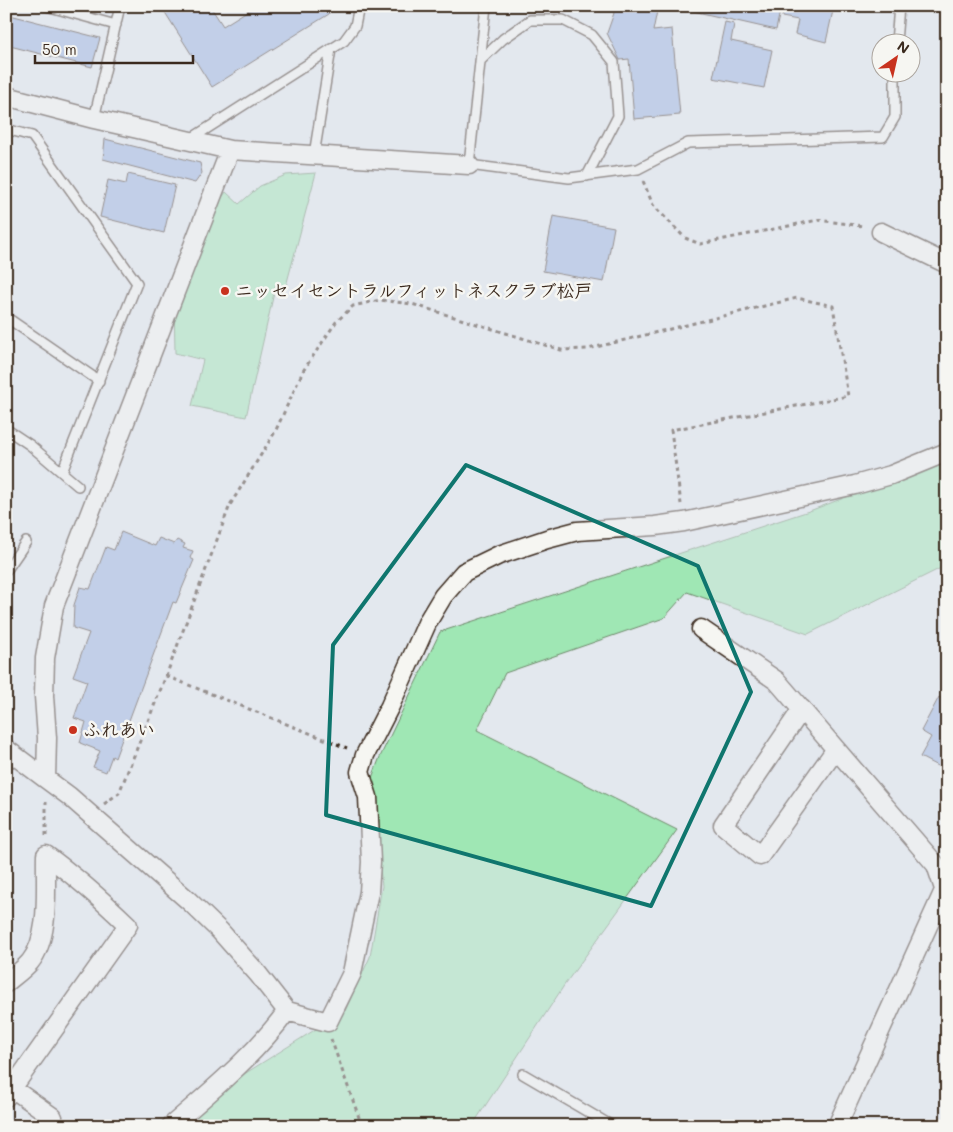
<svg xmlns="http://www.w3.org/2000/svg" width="953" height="1132" viewBox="0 0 953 1132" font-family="Mali,'Klee One',sans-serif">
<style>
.green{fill:#9fe7b4;stroke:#6d8869}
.building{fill:#99b2df;stroke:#3b2a1e}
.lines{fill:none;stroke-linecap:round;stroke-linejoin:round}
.lane-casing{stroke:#3b2a1e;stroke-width:12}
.street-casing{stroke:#3b2a1e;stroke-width:21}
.path{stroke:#3b2a1e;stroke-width:3;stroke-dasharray:4 4;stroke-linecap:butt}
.lane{stroke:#f6f6f2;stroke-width:9}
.street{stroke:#f6f6f2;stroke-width:18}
.marked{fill:none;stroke:#0f766e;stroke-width:4;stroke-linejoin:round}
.poi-dot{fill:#c8321e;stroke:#f6f6f2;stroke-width:2}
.labels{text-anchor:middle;stroke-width:5;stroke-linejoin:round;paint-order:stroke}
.poi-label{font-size:18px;font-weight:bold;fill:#3b2a1e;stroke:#f6f6f2;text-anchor:start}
</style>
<rect width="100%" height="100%" fill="#e3e8ee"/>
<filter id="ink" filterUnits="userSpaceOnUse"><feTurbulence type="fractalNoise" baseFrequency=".02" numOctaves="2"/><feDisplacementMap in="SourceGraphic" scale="10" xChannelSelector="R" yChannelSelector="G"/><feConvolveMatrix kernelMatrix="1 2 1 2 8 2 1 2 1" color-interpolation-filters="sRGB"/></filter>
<g filter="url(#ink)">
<!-- green -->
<path class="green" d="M316,173l-30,113 -10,-2 -30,133 -54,-11 11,-46 -28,-7 -1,-56 35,-82 17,-23 13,12 21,-18 26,-11z
M947,459v106l-139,69 -121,-42 -23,26 -159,55 -28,57 200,100 -112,154 -93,142h-311l184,-115 25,-54 12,-71 -12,-103 10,-26 60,-125 372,-122z"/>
<!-- building -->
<path class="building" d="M161,6h49l13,20 32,-20h69l5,8 -117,73z
M609,6h49l-5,25 19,-2 8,86 -46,4 -5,-60 -9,1 -13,-27 7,-20z
M671,6h110l-5,24z
M799,6h35l-8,36 -31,-8 3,-14 -16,-3 2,-9 14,3z
M6,14l94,24 -8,29 -86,-22z
M725,22l9,2 -3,17 41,9 -8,38 -51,-10z
M105,139l95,24 2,10 -7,10 -92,-24z
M128,174l47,11 -11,48 -64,-16 8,-37 18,4z
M553,216l61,11 -10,55 -61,-11z
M121,532l34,14 4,-8 15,6 3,-4 8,4 -2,4 10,3 -3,7 4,2 -18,43 -3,-1 -58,156 -3,-2 -6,16 -13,-5 7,-16 -20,-8 6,-21 -12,-4 13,-37 -14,-5 16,-43 -16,-5 1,-23 6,-18 10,2 16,-42 8,3z
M939,697l8,4v70l-27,-14 11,-20 -10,-6z"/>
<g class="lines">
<defs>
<path id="lane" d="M46,6l70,19
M486,6l-17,159 100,13 69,-9 50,-26 195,-6 12,-20v-45
M896,42l3,-36
M480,61l23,-22 27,-19h33l29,15 22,27 4,54 -31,60
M94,119l26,-113
M6,129l26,7 105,147 -75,189
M189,140l155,-99 11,-15 4,-20
M314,155l17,-106
M6,317l93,64
M6,429l24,16 48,41
M6,571l20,-29
M523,1074l89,52"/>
<path id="street" d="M6,96l88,23 136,31 239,15
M881,232l66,32
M701,629l76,52 159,184 8,24
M802,709l-79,116 37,31 76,-107
M6,749l40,30
M6,983c8,-7 17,-13 24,-21 21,-26 15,-75 16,-107
M287,1011l41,11 24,-49 17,-81 2,-30 -3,-65 -8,-25 5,-17 25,-49 38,-85 15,-25 21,-24 35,-17 48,-16 30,-8 78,-5 29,-4 171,-37 36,-10 56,-23
M6,1084l47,33
M6,1097l122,-172c-26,-25 -53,-49 -82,-70
M171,1126c41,-36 84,-71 116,-115l-29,-37 -38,-43 -31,-30 -120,-105 -23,-17 1,-41 -3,-42 1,-38 9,-52 176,-456
M837,1126l110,-242"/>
</defs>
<!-- lane casing -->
<use href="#lane" class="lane-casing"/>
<!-- street casing -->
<use href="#street" class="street-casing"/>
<!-- path -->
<path class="path" d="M643,181l10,24 32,33 15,6 118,-24 45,6
M166,676l181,72
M104,804l15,-11 47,-117 64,-171 45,-73 28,-61 33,-49 17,-16 27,-6 32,4 149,46 27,-1 209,-51 36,8 15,90 -177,34 10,74
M46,836v-34
M331,1039l31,87"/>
<!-- lane -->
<use href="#lane" class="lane"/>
<!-- street -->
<use href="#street" class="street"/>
</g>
</g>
<!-- marked area -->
<path d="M0 0H953V1132H0ZM466,465l232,101 53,126 -100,214 -325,-91 7,-170z" fill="#e3e8ee" fill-opacity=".55" fill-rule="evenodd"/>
<path class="marked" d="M466,465l232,101 53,126 -100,214 -325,-91 7,-170z"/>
<!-- markers -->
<g class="poi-dot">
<circle cx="225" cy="291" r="5"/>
<circle cx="73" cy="730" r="5"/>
</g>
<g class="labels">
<!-- poi labels -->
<g class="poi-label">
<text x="235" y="297">ニッセイセントラルフィットネスクラブ松戸</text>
<text x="83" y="736">ふれあい</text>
</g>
</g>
<!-- margin -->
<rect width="953" height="1132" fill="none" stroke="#f6f6f2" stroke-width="25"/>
<rect x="12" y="12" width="928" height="1107" fill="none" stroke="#3b2a1e" stroke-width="2" filter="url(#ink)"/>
<!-- north arrow -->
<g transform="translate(896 58) rotate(34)"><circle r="24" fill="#f6f6f2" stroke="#aba49d"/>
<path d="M0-4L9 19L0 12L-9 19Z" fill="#c8321e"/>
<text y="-8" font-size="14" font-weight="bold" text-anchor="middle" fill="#3b2a1e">N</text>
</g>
<!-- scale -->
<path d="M35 55v8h158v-8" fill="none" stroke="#3b2a1e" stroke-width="2.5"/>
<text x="42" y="55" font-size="15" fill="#3b2a1e" stroke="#f6f6f2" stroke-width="4" paint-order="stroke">50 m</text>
</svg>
